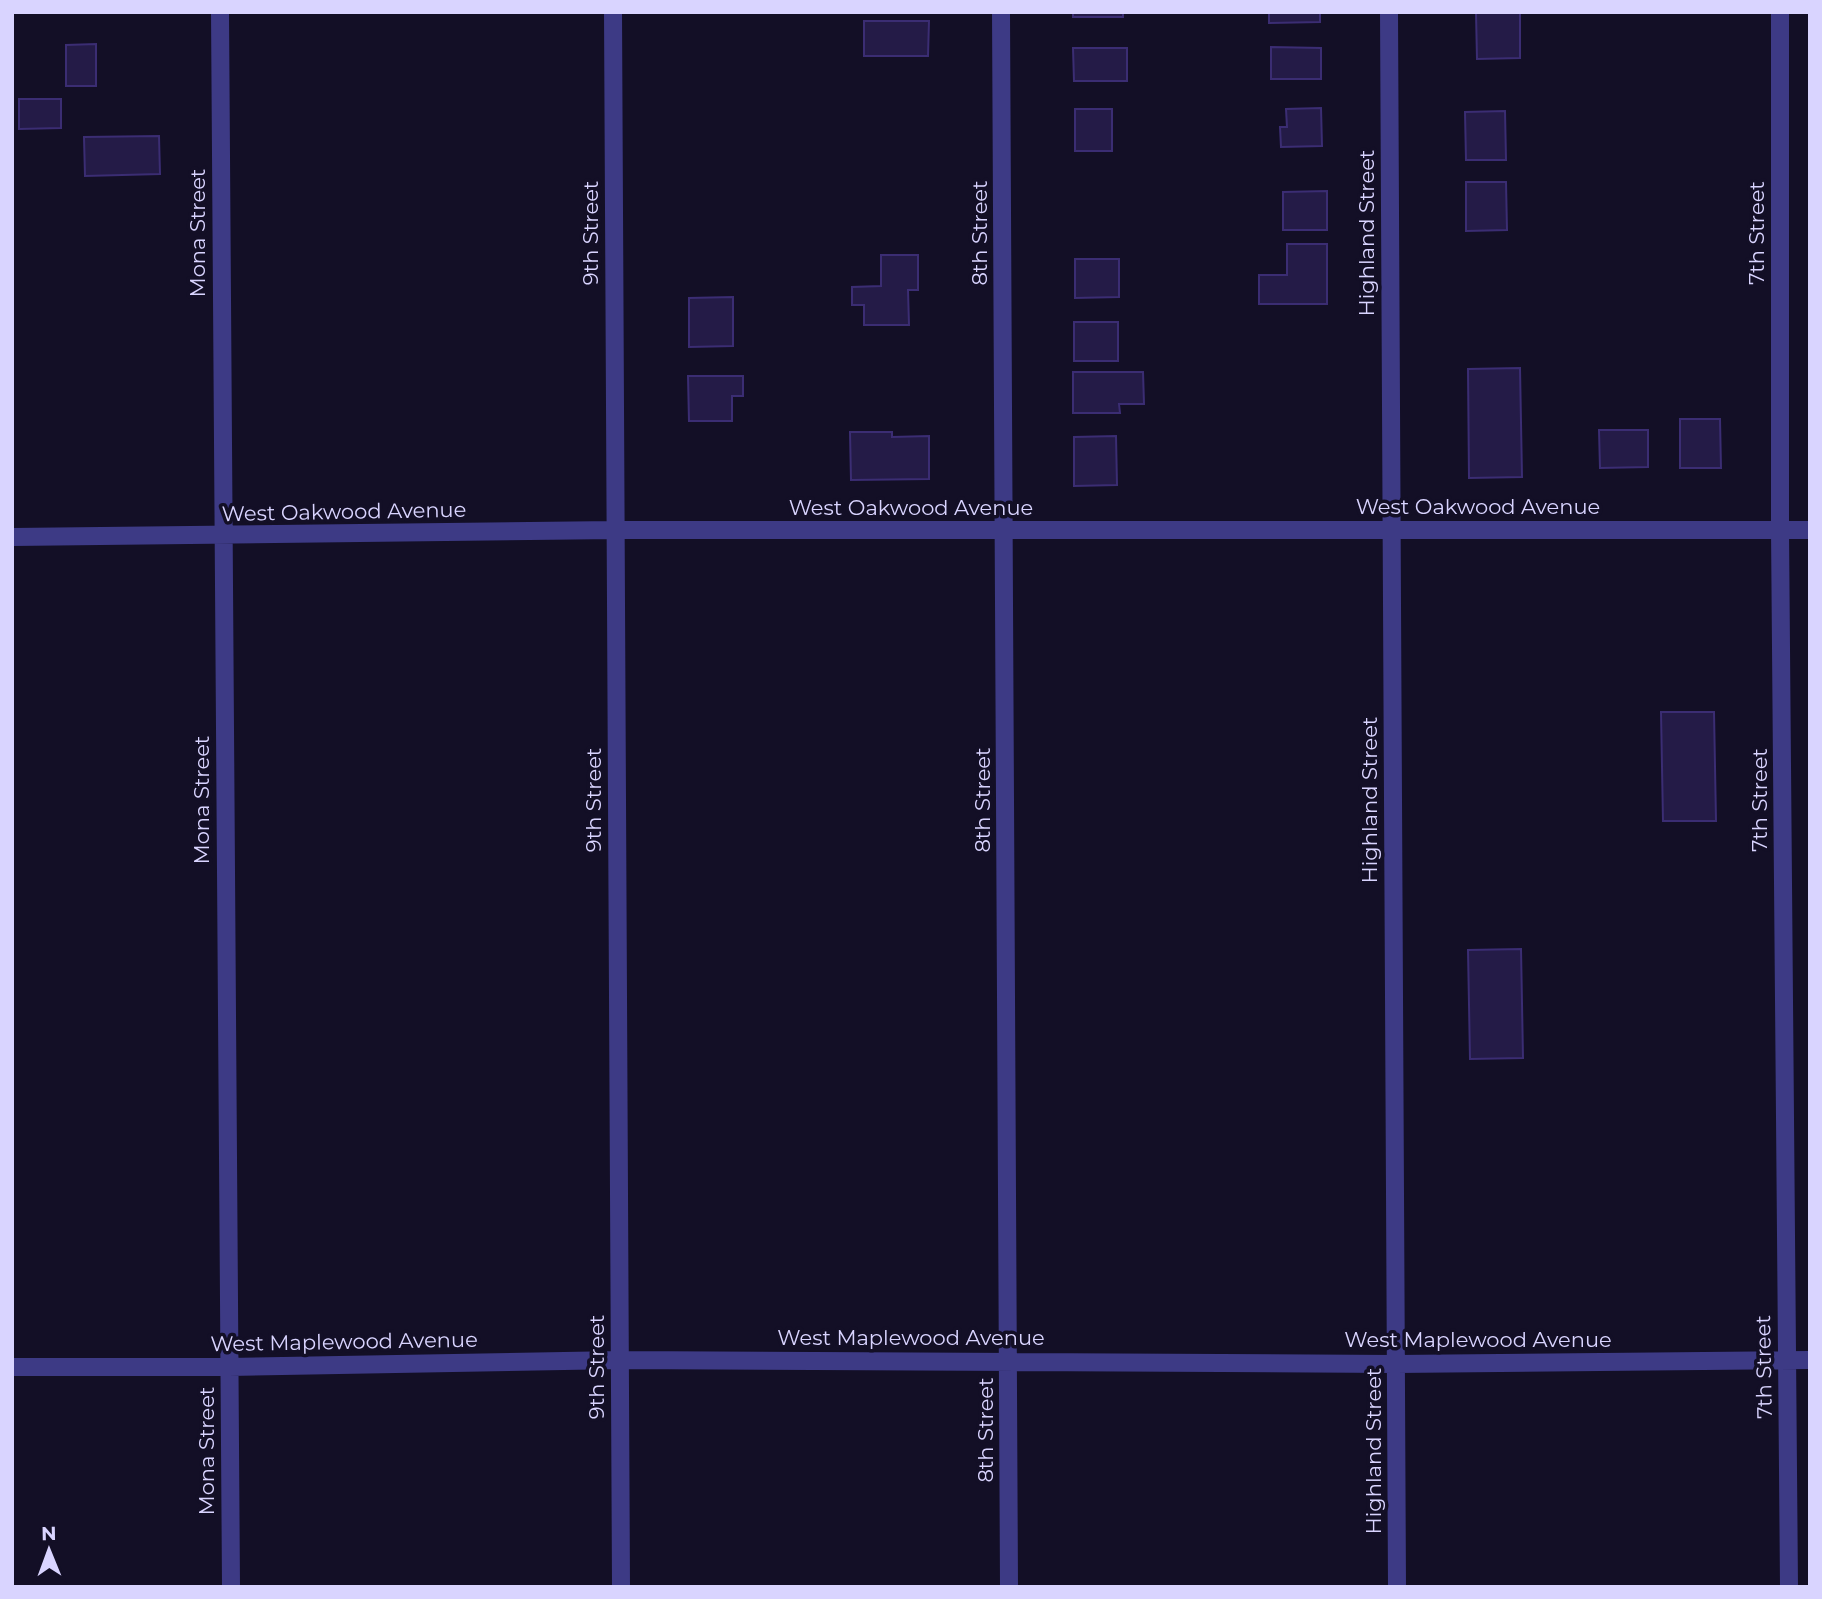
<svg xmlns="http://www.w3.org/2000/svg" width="1822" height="1599" viewBox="0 0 1822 1599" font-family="Montserrat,sans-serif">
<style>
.building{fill:#241b47;stroke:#3b2d73;stroke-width:2}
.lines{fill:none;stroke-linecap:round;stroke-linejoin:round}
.minor{stroke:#3d3a85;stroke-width:18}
.labels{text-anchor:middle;stroke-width:7;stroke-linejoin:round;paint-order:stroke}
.street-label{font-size:21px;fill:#d9d4ff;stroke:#130f26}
</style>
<rect width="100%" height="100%" fill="#130f26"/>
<!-- building -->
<path class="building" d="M1073,12h50v5h-50z
M1269,12h51v10l-51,1z
M1476,12h44v46l-43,1z
M864,21h65l-1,35h-64z
M96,44v42h-30v-41z
M1271,47l50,1v31h-50z
M1073,48h54v33h-53z
M19,99h42v29l-42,1z
M1321,108l1,38 -41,1 -1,-20h7l-1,-18z
M1075,109h37v42h-37z
M1505,111l1,49h-40l-1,-48z
M159,136l1,38 -75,2 -1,-39z
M1466,182h40l1,48 -41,1z
M1327,191v39h-44v-38z
M1287,244h40v60h-68v-29h28z
M881,255h37v35h-10l1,35h-45v-20h-12v-18l29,-1z
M1075,259h44v38l-44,1z
M733,297v49l-44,1v-49z
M1074,322h44v39h-44z
M1520,368l2,109 -53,1 -1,-109z
M1073,372h70l1,32h-25l1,9h-47z
M688,376h55v20h-11v25h-43z
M1680,419h40l1,49h-41z
M1599,430h49v37l-48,1z
M850,432h42v5l37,-1v43l-78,1z
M1116,436l1,49 -43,1v-49z
M1661,712h53l2,109h-53z
M1521,949l2,109 -53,1 -2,-109z"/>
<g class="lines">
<!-- minor -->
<path class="minor" d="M220,12l11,1575
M613,12l8,1575
M1001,12l8,1575
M1389,12l8,1575
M1780,12v518l9,1057
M12,537l603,-7h1195
M12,1367h217l391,-7 776,4 414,-4"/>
</g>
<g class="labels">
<!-- street labels -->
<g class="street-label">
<text transform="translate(198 233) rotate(-90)" y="7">Mona Street</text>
<text transform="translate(591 233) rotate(-90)" y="7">9th Street</text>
<text transform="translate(980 233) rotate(-90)" y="7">8th Street</text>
<text transform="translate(1367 233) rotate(-90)" y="7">Highland Street</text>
<text transform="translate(1757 233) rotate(-90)" y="7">7th Street</text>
<text x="1478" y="514">West Oakwood Avenue</text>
<text x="911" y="515">West Oakwood Avenue</text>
<text transform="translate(344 512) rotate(-1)" y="7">West Oakwood Avenue</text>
<text transform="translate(202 800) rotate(-90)" y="7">Mona Street</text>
<text transform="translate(594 800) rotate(-90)" y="7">9th Street</text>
<text transform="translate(983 800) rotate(-90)" y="7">8th Street</text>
<text transform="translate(1370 800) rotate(-90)" y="7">Highland Street</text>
<text transform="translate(1760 800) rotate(-90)" y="7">7th Street</text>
<text x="911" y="1345">West Maplewood Avenue</text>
<text x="1478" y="1347">West Maplewood Avenue</text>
<text transform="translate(344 1342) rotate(-1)" y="7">West Maplewood Avenue</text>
<text transform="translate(597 1367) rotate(-90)" y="7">9th Street</text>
<text transform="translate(1764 1367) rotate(-91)" y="7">7th Street</text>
<text transform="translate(986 1430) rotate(-90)" y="7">8th Street</text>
<text transform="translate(207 1451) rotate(-90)" y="7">Mona Street</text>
<text transform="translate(1374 1451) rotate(-90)" y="7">Highland Street</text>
</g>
</g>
<!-- border -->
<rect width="1822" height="1599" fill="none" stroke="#d9d4ff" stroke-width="28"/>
<!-- north arrow -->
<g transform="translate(49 1550) rotate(359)" stroke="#130f26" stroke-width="5" paint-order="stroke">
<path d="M0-5L12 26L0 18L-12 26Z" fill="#d9d4ff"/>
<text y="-10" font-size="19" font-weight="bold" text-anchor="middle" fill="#d9d4ff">N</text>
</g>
</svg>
